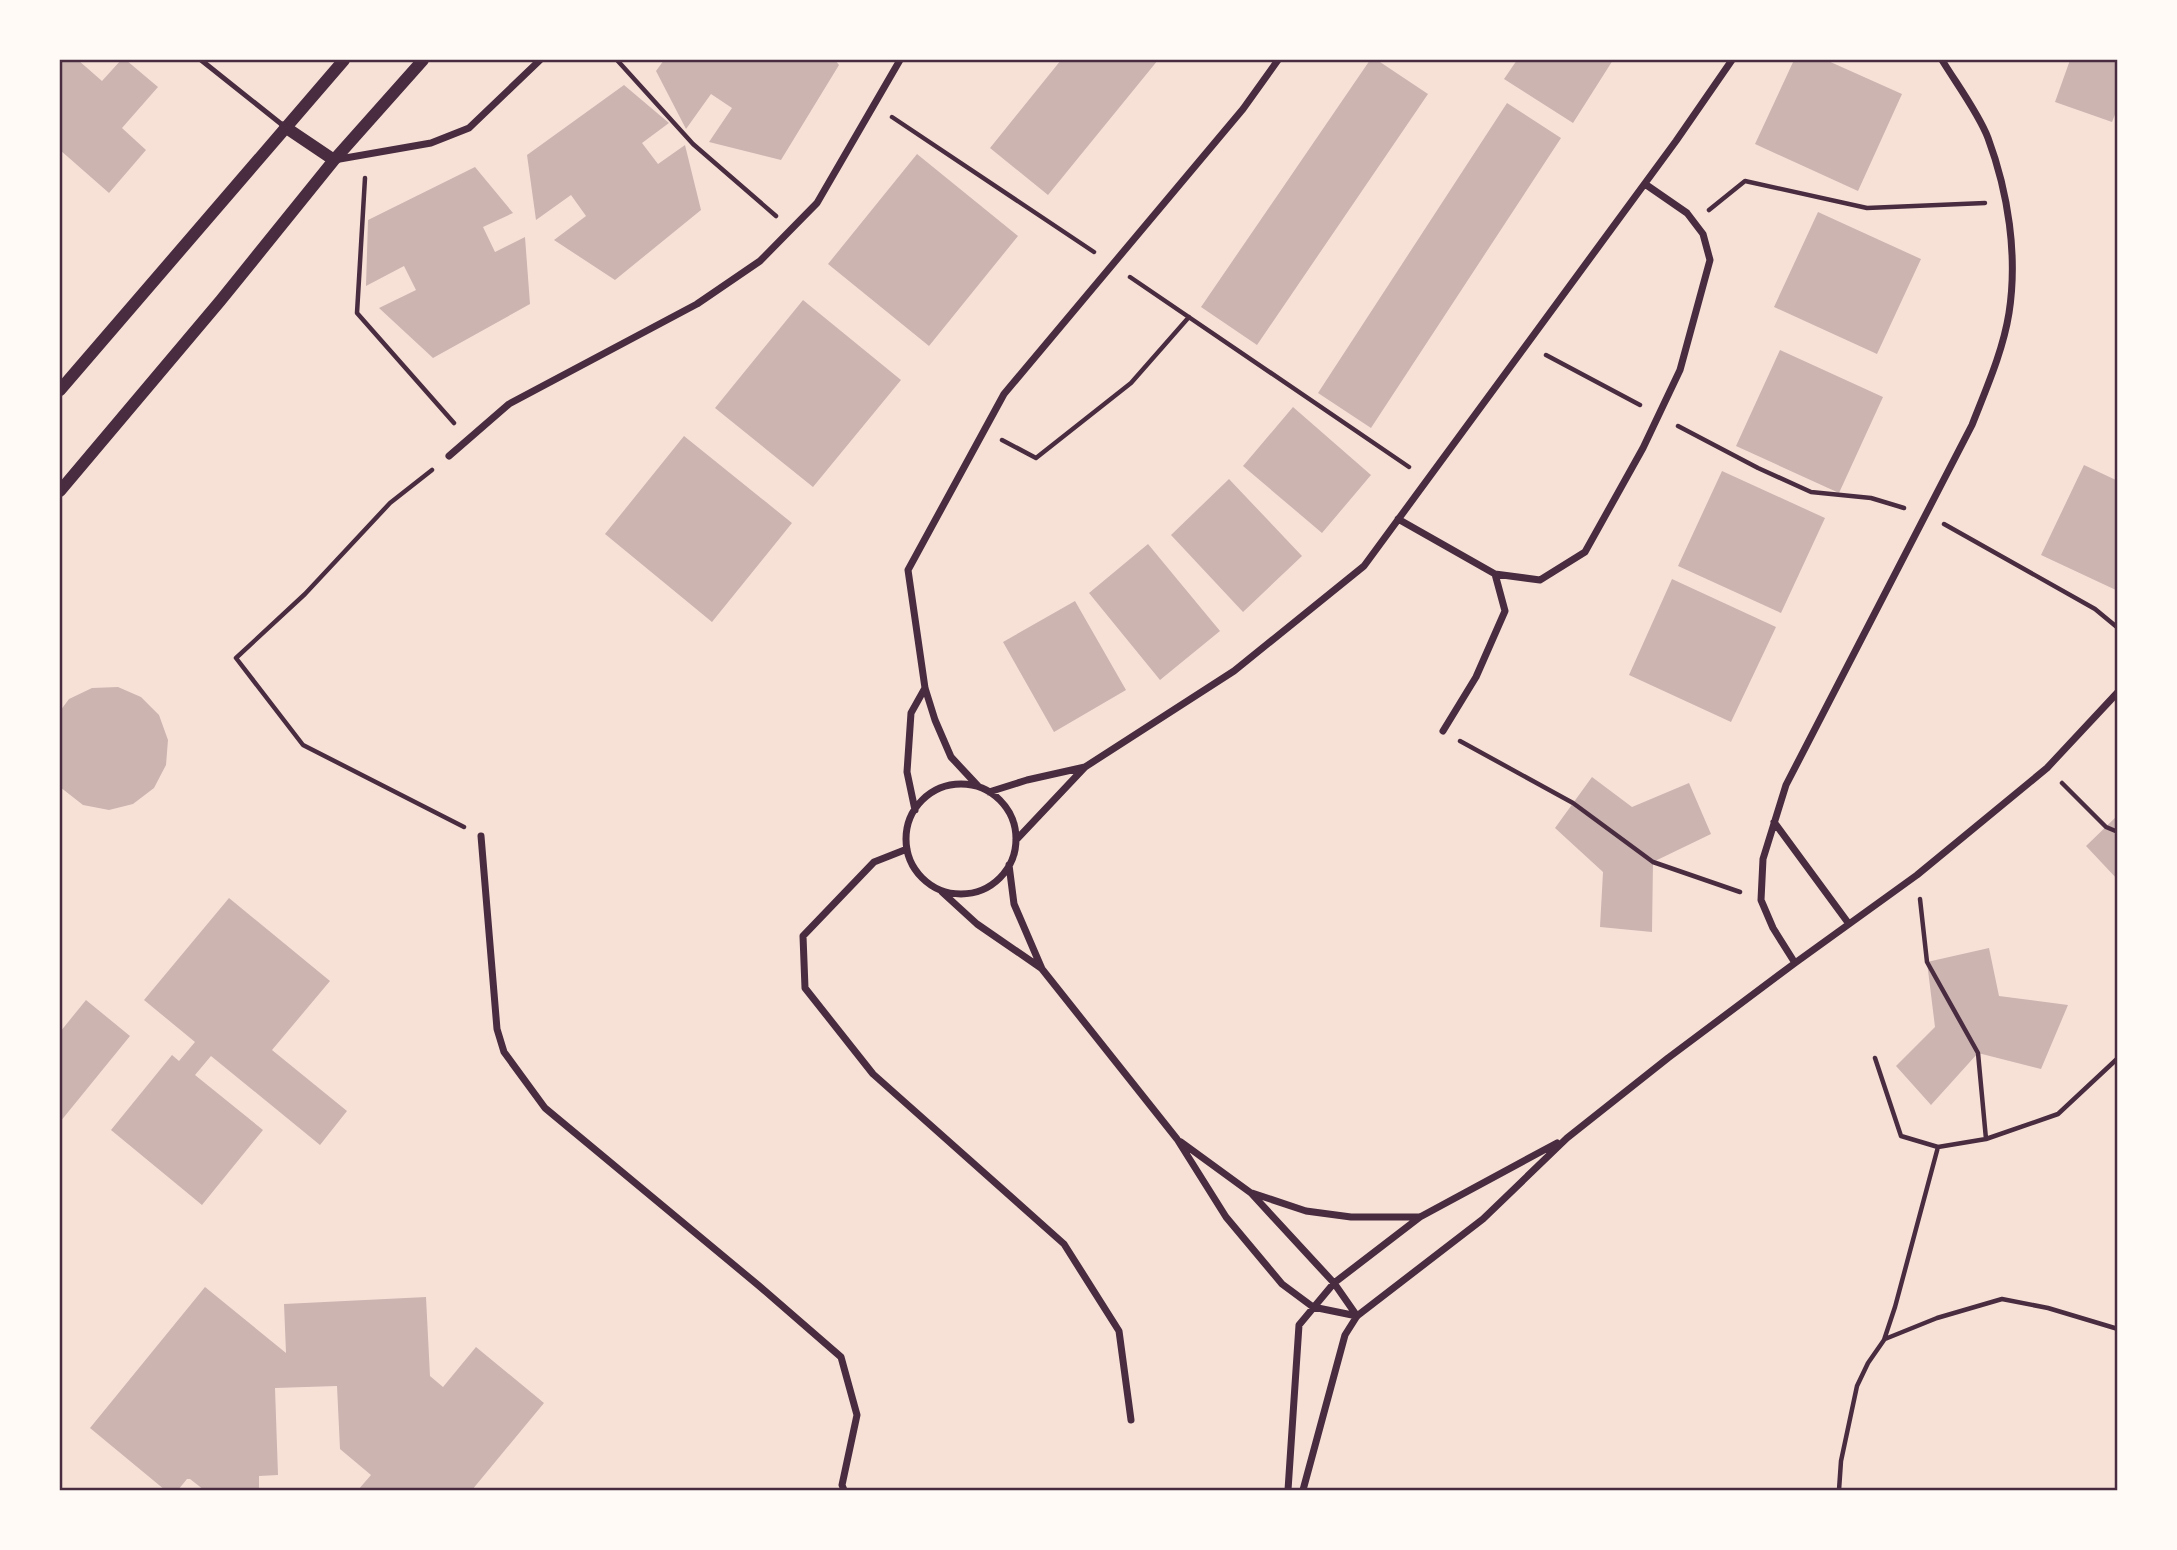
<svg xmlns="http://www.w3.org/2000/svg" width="2177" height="1550" viewBox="0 0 2177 1550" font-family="'Source Sans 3',sans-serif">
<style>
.building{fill:#ccb4b1}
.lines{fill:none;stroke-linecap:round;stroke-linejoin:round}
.path{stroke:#4a2c40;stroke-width:4.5}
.service{stroke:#4a2c40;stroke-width:5}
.minor{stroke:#4a2c40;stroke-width:7}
.tertiary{stroke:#4a2c40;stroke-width:12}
.neatline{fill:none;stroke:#4a2c40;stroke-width:2.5}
</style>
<rect width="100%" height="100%" fill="#f7e1d7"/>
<!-- building -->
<path class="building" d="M60,60h18l24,21 19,-21h5l32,27 -36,41 24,22 -37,43 -49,-43z
M664,60h171l4,5 -58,95 -72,-18 23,-34 -21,-14 -25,35 -30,-58z
M1061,60h97l-110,135 -58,-47z
M1370,60h7l51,34 -171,251 -56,-38z
M1517,60h96l-40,63 -69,-44z
M1794,60h32l76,34 -44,97 -103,-47z
M2070,60h48v47l-6,15 -57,-20z
M624,85l45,38 -27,20 16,21 27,-19 16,65 -86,70 -61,-40 32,-24 -15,-21 -35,25 -9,-65z
M1507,103l54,35 -190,290 -53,-35z
M917,154l101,82 -89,110 -101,-82z
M475,167l38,46 -30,14 12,25 30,-15 5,67 -97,54 -54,-50 37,-18 -12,-24 -38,20 2,-66z
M1818,212l103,47 -44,95 -103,-47z
M803,300l98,80 -88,107 -98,-79z
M1780,350l103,47 -44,96 -103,-47z
M1293,407l78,68 -49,58 -79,-67z
M684,436l108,87 -80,99 -107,-88z
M2084,465l34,16v110l-77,-36z
M1722,471l103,47 -44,95 -103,-47z
M1229,479l73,77 -59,56 -72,-77z
M1148,544l72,87 -60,49 -71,-87z
M1672,579l104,48 -45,95 -102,-47z
M1075,601l51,89 -72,42 -51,-90z
M118,687l23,10 18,18 9,25 -2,25 -12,23 -21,16 -24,6 -26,-5 -23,-18v-76l9,-12 23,-11z
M1592,777l40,30 57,-24 22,51 -58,28 -1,70 -52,-5 3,-55 -48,-44z
M2118,815v65l-32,-34z
M229,898l101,83 -58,69 75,61 -27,34 -109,-89 -16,19 68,55 -61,75 -91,-75 61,-75 7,6 16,-19 -51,-42z
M1989,948l10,48 69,9 -27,64 -63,-16 -47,52 -35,-39 39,-39 -8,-65z
M86,1000l44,36 -70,86v-90z
M205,1287l81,66 -2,-49 142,-7 4,79 13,11 33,-40 68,56 -72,87h-114l13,-15 -31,-26 -3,-63 -62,2 3,87 -19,1v14h-55l-14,-11h-3l-9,11h-13l-75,-62z"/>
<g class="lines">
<!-- path -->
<path class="path" d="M617,60l76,84 83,72
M892,117l202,135
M365,178l-8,135 97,110
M1709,210l36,-29 122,27 118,-5
M1130,277l279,190
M1546,355l94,50
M1678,426l80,42 53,24 60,6 33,10
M1002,440l34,18 95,-75 58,-66
M432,470l-42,33 -85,91 -69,64 67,87 161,82
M1944,524l151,85 23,19
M1460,741l113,62 80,59 87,30
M2062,783l44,44 12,5
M1920,899l7,63 51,91 8,86
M1938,1147l48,-8 72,-25 60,-56
M1885,1339l52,-21 65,-19 46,9 70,21
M1839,1490l2,-29 16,-75 11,-23 16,-23 11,-33 43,-160 -37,-11 -26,-78"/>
<!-- service -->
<path class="service" d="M201,60l84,67"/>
<!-- minor -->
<path class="minor" d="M334,160l97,-17 38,-15 71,-68
M449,456l60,-52 188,-100 63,-43 57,-58 83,-143
M1398,519l97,55 10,37 -29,66 -33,54
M1495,574l45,6 45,-28 58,-104 37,-78 30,-110 -7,-26 -16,-21 -42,-29
M906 839a55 55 0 1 1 110 0a55 55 0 1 1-110 0Z
M978,786l-27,-29 -16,-37 -10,-32 -17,-118 96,-176 239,-285 35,-49
M989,792l38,-12 58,-13
M915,810l-8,-38 4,-59 14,-25
M1774,822l75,102
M481,836l16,193 7,23 41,56 213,177 83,72 16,58 -15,70 2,5
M1016,840l69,-73 149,-96 130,-105 312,-425 56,-81
M907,849l-33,13 -71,74 2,52 68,86 191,170 55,87 12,89
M1009,865l5,39 28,65 135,170 49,78 56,67 31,23 44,9
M942,892l35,32 64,44
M1795,963l-22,-35 -12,-28 2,-41 23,-74 186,-360c14,-36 31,-74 37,-112 9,-58 -1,-121 -21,-175 -9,-24 -32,-55 -46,-78
M1181,1142l70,51 83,90 23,33
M1252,1193l54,18 45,6h68
M1288,1490l11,-165 35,-42 86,-66 137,-74
M1303,1490l42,-155 12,-19 126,-97 84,-81 101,-80 127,-95 122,-88 130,-107 71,-76"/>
<!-- tertiary -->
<path class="tertiary" d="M285,127l49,33
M60,390l284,-330
M60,491l161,-191 113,-140 89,-100"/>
</g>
<!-- border -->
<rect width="2177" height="1550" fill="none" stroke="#fffaf5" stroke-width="122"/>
<rect x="61" y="61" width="2055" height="1428" class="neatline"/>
</svg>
